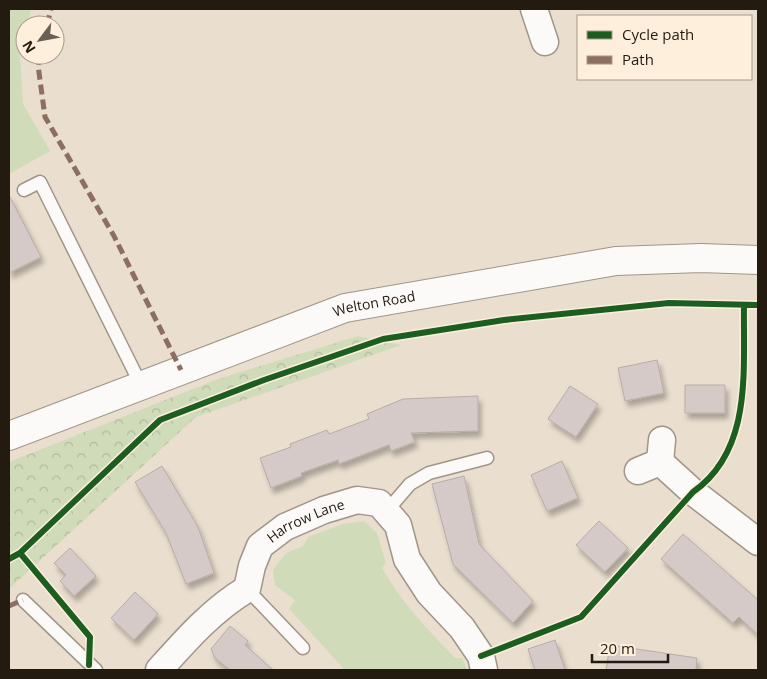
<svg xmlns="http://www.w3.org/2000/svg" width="767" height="679" viewBox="0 0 767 679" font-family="'Open Sans',sans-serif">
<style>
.grass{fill:#d0dbb9}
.forest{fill:url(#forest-crowns)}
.building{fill:#d5cac8;stroke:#b7aca9;filter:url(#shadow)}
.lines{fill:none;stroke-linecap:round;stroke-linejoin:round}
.service-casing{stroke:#9f9689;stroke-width:15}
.minor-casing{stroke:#9f9689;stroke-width:29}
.tertiary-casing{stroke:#9f9689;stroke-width:30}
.service{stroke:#fcfaf8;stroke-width:12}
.minor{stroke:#fcfaf8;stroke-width:26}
.tertiary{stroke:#fcfaf8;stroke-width:28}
.quiet{stroke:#8d6e63;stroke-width:5;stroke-dasharray:10 5;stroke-linecap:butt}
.cycleway-casing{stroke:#fdefdc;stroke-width:9}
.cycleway{stroke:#1b5e20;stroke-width:6}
.labels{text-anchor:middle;stroke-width:5;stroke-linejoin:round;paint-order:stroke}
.street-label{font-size:14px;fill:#231b10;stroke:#fdefdc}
</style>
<defs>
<pattern id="forest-crowns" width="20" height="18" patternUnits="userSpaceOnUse" patternTransform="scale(1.25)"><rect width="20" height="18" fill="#d0dbb9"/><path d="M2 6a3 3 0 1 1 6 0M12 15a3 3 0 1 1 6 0" fill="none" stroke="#b2bb9e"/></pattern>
<filter id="shadow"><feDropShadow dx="3" dy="5.5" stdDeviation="2.5" flood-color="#0004"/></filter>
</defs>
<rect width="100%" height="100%" fill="#eadece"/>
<!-- grass -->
<path class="grass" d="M9,9h22l-4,16h-2l-5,30 3,49 27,47 -41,23z
M364,521l13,12 9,30 -4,5c20,35 46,62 73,90h7l5,12h-122l-56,-61 6,-9 -20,-15 -2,-15 13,-17 17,-7 5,-9 35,-13z"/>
<!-- forest -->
<path class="forest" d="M358,336l43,9 -205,72 -187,172v-127l209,-83z"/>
<!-- building -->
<path class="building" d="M9,195l32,62 -32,16z
M657,360l7,33 -39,8 -7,-33z
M685,385h40v28h-40z
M570,386l28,18 -22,33 -28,-18z
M478,396v35l-67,2 4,9 -24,9 -2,-6 -50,19 -1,-4 -37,13 1,3 -31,12 -11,-30 31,-11 -1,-3 37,-14 2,4 40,-15 -2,-5 36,-15z
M562,461l16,37 -31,13 -16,-36z
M162,466l36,61 16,46 -28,11 -20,-51 -31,-51z
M464,476l15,68 54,57 -20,22 -60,-59 -21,-80z
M599,521l29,27 -23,24 -29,-27z
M683,534l75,66v35l-19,-18 -6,6 -72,-64z
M70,548l26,28 -22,20 -14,-15 6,-6 -12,-12z
M135,592l23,22 -24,26 -23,-22z
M230,626l18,15 -3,4 28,25h-43l-15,-12 -4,-9z
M555,640l10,30h-30l-7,-21z
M610,645l87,13 -1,12h-90z"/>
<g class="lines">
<defs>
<path id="service" d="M24,190l16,-8 101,203
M386,512l24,-28 19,-11 58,-15
M247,589l56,59
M23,600l73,70"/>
<g id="minor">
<path d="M534,9l11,33"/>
<path d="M660,462l33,30 65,50"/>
<path d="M638,471l22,-9 2,-22"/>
<path id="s1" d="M159,670c27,-30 53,-60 88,-81l5,-23 8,-20 25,-19 39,-17 33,-10 22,3 19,22 9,34 22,34 33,35 19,28 3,14"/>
</g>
<g id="tertiary">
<path id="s2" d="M9,436l336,-128 271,-47 85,-3 57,2"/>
</g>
</defs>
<!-- service casing -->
<use href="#service" class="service-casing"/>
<!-- minor casing -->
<use href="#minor" class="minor-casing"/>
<!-- tertiary casing -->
<use href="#tertiary" class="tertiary-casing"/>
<!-- service -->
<use href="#service" class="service"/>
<!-- minor -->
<use href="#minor" class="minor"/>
<!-- tertiary -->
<use href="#tertiary" class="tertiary"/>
<!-- quiet -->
<path class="quiet" d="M47,25l4,-16
M40,55l-2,10 7,52 69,119 67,134
M9,606l14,-6"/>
<defs>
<path id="cycleway" d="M20,553l70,84 -1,28
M9,559l11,-6 140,-133 104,-40 119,-41 121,-19 165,-17 89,2
M481,656l100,-39 112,-125c60,-42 50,-122 51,-187"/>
</defs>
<!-- cycleway casing -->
<use href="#cycleway" class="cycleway-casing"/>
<!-- cycleway -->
<use href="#cycleway" class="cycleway"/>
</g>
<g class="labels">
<!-- street labels -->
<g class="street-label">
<text dy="5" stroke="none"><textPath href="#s2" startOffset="389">Welton Road</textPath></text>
<text dy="5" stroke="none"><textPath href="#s1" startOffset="218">Harrow Lane</textPath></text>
</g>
</g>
<!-- border -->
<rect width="767" height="679" fill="none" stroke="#231b10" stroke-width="20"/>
<!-- legend -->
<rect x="577" y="15" width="175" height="65" fill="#fdefdc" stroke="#a69a8a"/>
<rect x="587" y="31" width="25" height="8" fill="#1b5e20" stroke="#a69a8a"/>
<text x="622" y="40" font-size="15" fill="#231b10">Cycle path</text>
<rect x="587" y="56" width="25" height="8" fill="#8d6e63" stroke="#a69a8a"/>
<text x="622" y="65" font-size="15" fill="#231b10">Path</text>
<!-- north arrow -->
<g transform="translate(40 40) rotate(238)"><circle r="24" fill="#fdefdc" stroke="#a69a8a"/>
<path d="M0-4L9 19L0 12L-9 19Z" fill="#695f52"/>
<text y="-8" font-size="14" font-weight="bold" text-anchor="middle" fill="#231b10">N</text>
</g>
<!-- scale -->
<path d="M592 654v8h76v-8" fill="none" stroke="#231b10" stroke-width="2.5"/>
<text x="600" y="654" font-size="15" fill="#231b10" stroke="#fdefdc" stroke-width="4" paint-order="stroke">20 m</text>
</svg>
